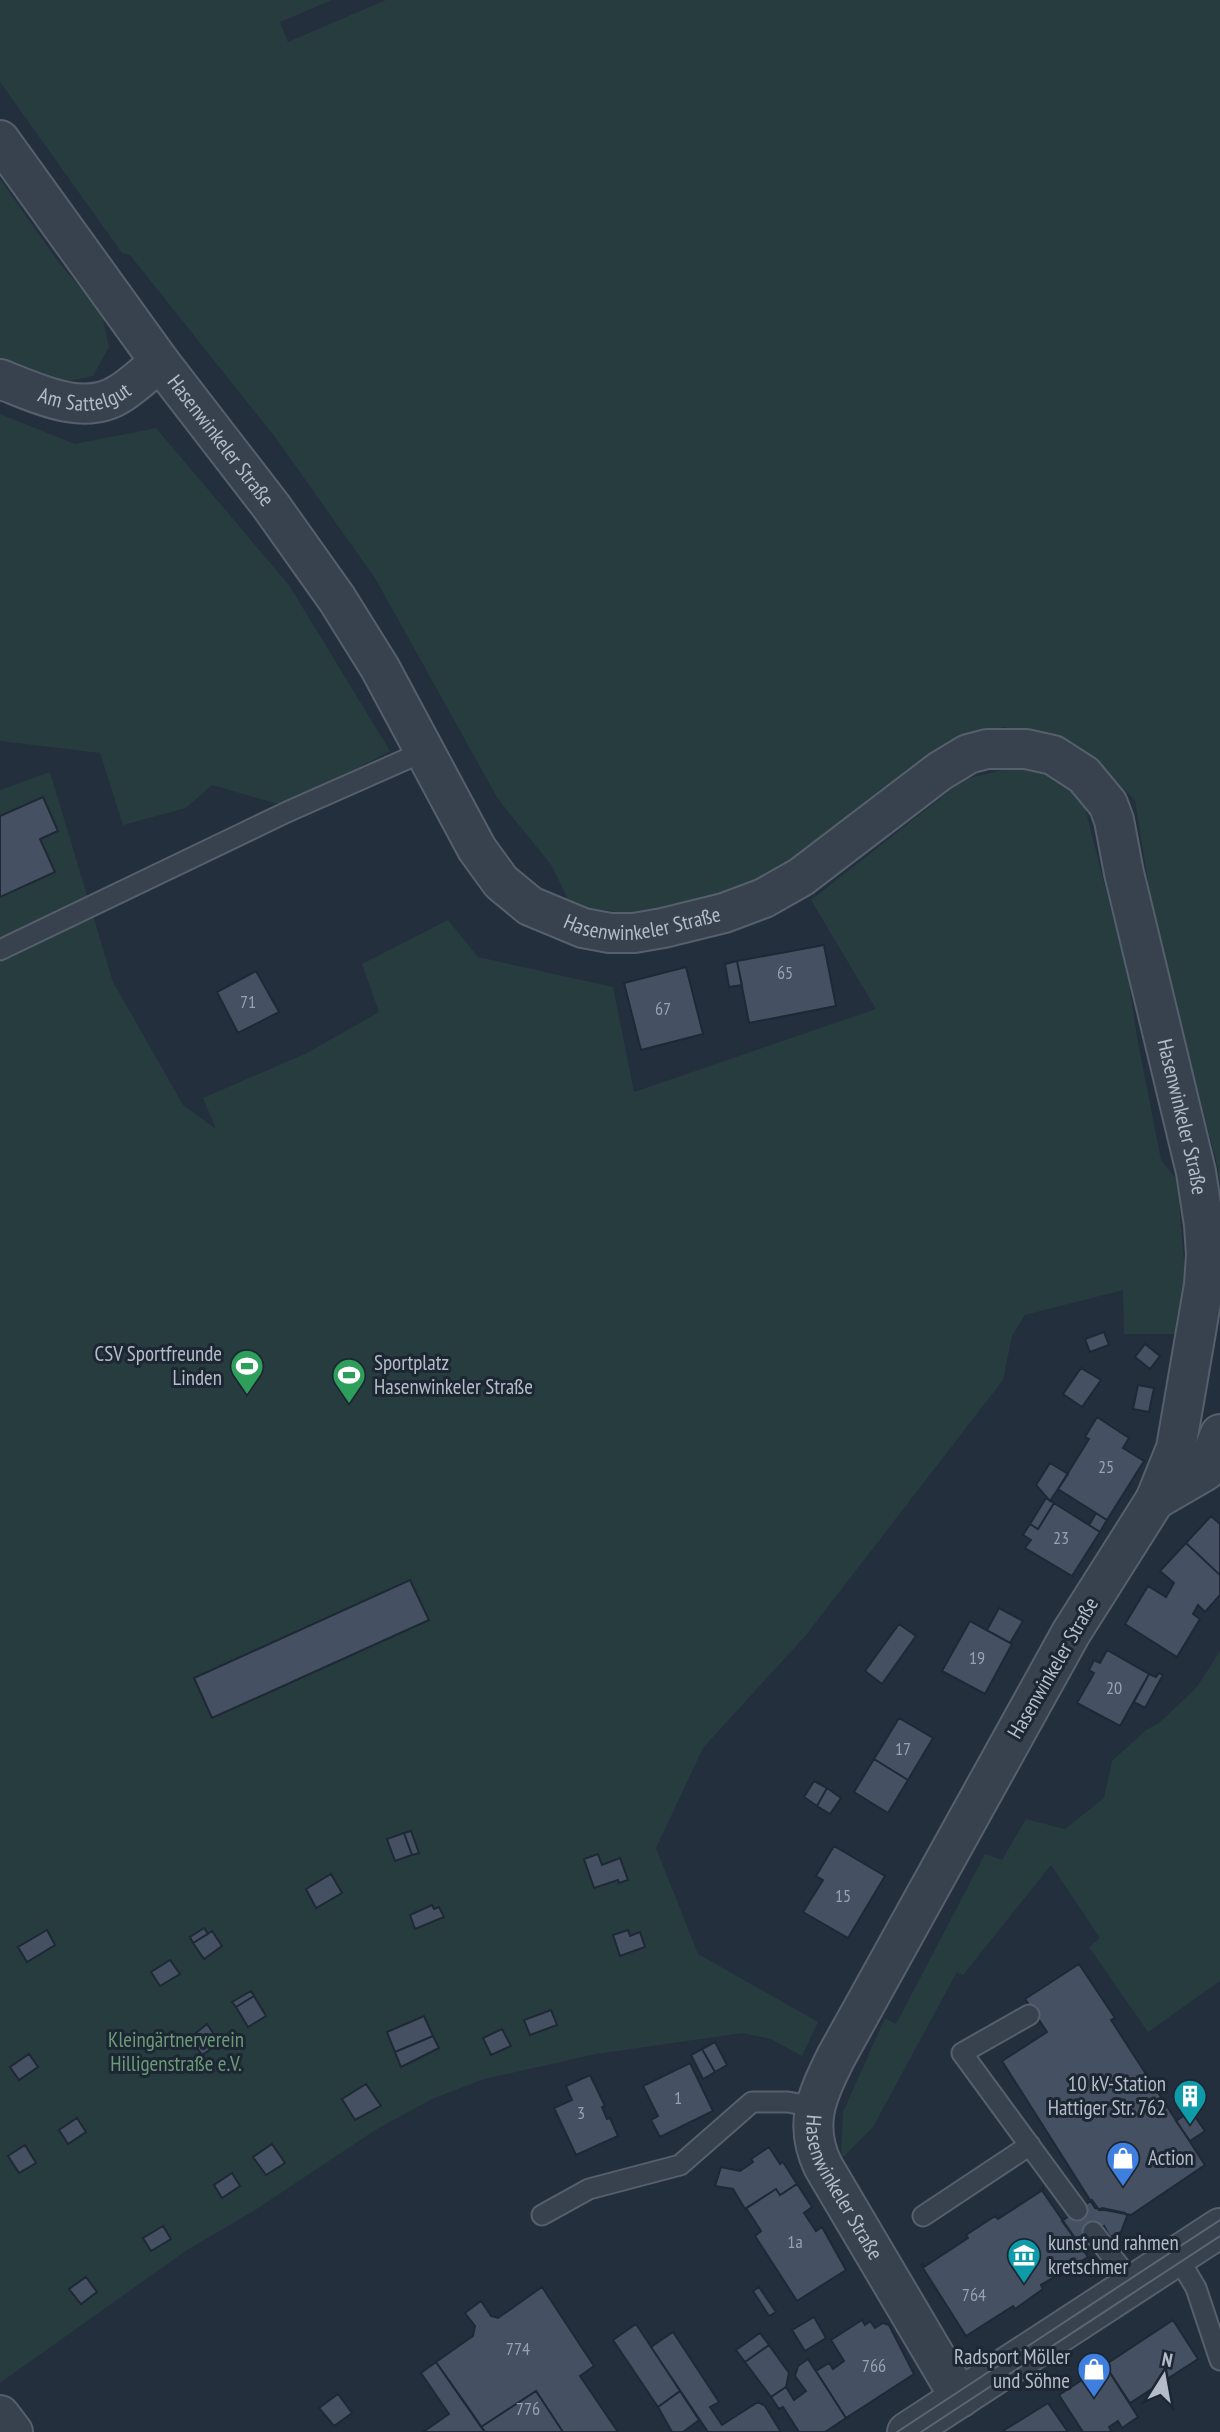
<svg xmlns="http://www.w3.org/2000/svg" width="1220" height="2432" viewBox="0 0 1220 2432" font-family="'PT Sans Narrow',sans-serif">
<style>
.green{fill:#263c3f}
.building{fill:#455162;stroke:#1f2835;stroke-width:2}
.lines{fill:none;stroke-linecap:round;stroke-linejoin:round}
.service-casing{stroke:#565f6c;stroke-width:23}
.minor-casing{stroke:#565f6c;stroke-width:42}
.tertiary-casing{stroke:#565f6c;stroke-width:42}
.service{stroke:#38414e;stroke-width:19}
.minor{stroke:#38414e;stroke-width:38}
.tertiary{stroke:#38414e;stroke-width:38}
.tram{stroke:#5a6575;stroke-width:2}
.labels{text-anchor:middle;stroke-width:6;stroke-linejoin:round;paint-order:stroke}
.number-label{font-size:18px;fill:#98a1af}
.street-label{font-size:21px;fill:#b4bcc9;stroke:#1d2633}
.poi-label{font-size:21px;fill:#b4bcc9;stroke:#1d2633;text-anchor:end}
.park-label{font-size:21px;fill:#6b9a76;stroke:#1d2633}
</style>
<rect width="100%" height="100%" fill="#242f3e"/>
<!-- green -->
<path class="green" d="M0,0h332l-52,22 8,20 98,-42h834v1210l-2,-42 -52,-197 -16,-77 -15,-94 -50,-47 -34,-17 -48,-9 -56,18 -103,77 -87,60 -71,25 -52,7 -63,-8 -19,-40 -54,-67 -123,-221 -100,-141 -145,-182 -8,-2 -122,-171z
M0,179l57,81 45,54 7,33 -16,29 -33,7 -60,-22z
M0,414l75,30 81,-16 133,157 101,166 -105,55 -73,-21 -26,23 -63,17 -23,-72 -100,-12z
M1011,768l43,6 28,22 46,181 9,60 24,123 16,20 9,105 -9,49h-53l-1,-44 -98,25 -13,21 -9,44 -197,255 -103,113 -47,100 42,106 120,68 -16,34 -31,-17 -29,-6 -146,21 -112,25 -52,20 -55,30 -122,81 -68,40 -187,133v-1593l50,-18 63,210 70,123 33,24 -13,-31 104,-45 72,-41 -17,-48 86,-44 30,37 135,30 21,105 242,-83 -65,-109 154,-121z
M1220,1651v330l-72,51 -59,-85 11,-9 -49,-73 -88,110 -6,-3 -84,155 -32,32 2,-47 42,-94 11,6 89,-170 17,6 24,-41 39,10 39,-31 8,-37 34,-31 13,-7 38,-36z"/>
<!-- building -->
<path class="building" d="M43,797l15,34 -18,8 15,33 -55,25v-81z
M824,945l12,61 -87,17 -12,-62z
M737,961l5,24 -13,2 -4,-23z
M686,967l17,67 -62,16 -17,-67z
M256,971l23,41 -41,21 -21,-41z
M1104,1332l5,13 -19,7 -5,-13z
M1145,1344l15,12 -10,13 -15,-12z
M1081,1368l20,12 -19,27 -19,-13z
M1138,1385l16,3 -5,24 -16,-3z
M1097,1417l32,21 -6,10 21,13 -37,59 -49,-31 31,-50 -4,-2z
M1050,1463l18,11 -18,27 -14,-16z
M1046,1498l8,5 -16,26 -8,-5z
M1054,1503l46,29 -28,44 -47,-28 6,-8 -8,-5 7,-11 8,5z
M1096,1513l11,7 -7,12 -11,-7z
M1211,1516l9,8v51l-34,-32z
M1186,1543l34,32v20l-15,17 -7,-7 -5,9 7,5 -23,38 -52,-33 23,-38 18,11 8,-14 -14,-12z
M410,1580l19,40 -217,98 -18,-40z
M999,1608l24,13 -13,22 -23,-13z
M970,1621l42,23 -27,50 -43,-23z
M899,1624l17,12 -34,48 -17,-13z
M1107,1650l42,24 -29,52 -43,-23 17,-30 -5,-3 5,-10 6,3z
M1159,1673l4,2 -18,33 -11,-6 15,-28 7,3z
M899,1718l34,20 -25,42 -34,-21z
M874,1759l34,21 -20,33 -34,-21z
M814,1781l13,7 -10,18 -13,-9z
M827,1788l14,10 -11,16 -13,-8z
M411,1831l8,22 -7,2 -8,-22z
M404,1833l8,22 -17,6 -8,-22z
M834,1846l51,30 -37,62 -45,-26 20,-32 -7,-4z
M598,1854l4,11 18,-7 8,22 -9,3 -1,-3 -24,8 -10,-29z
M331,1874l11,19 -26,15 -10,-19z
M432,1905l2,4 5,-2 5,10 -29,12 -5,-14z
M204,1928l4,6 -15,9 -3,-6z
M47,1930l8,15 -28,17 -9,-15z
M628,1930l2,6 10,-4 5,15 -25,9 -7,-21z
M212,1931l10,15 -18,13 -11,-16z
M170,1960l10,14 -20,12 -9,-14z
M1079,1964l36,54 -4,2 94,145 -74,50 -36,-7 -93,-147 45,-29 -22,-33z
M251,1991l3,5 -18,11 -4,-5z
M254,1996l12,20 -18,11 -12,-20z
M551,2010l6,15 -27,10 -6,-15z
M424,2016l9,20 -38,16 -8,-20z
M207,2024l13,19 -18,12 -9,-13 6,-4 -3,-5z
M502,2029l9,17 -20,9 -8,-17z
M433,2036l6,12 -38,19 -6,-15z
M715,2042l12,23 -12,7 -13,-23z
M702,2049l13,23 -12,7 -12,-24z
M29,2054l9,13 -19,13 -9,-13z
M690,2063l23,48 -53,26 -9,-17 7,-4 -15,-30z
M590,2075l15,31 -3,1 5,12 3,-1 8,18 -42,19 -22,-47 18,-8 -6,-14z
M366,2084l15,22 -26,14 -13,-21z
M1191,2111l14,20 -15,10 -14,-20z
M77,2118l9,14 -18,12 -9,-14z
M272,2144l13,19 -19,12 -13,-18z
M25,2145l11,18 -17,10 -11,-17z
M769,2147l11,17 3,-2 14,22 -17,11 -4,-6 -31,20 -12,-20 -18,-3 6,-19 19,4 13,-9 -2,-3z
M232,2173l8,13 -18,12 -8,-13z
M797,2184l15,23 -8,6 12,18 6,-4 24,43 -49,31 -42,-65 6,-5 -15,-23 30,-19 4,6z
M1043,2187v5l45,65 -47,28 2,4 -28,20 -2,-3 -47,30 -45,-71 2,-1 1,3 44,-29 -2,-3 29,-19 3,3 43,-28 -1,-1z
M1092,2200l7,10 3,-2 23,5 2,3 -6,16 -11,5 -6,-11 -26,17 -16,-22z
M163,2226l8,13 -20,12 -8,-13z
M86,2277l11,15 -16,12 -12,-15z
M542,2287l52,79 -14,10 38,56h-55l-27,-41 -55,36 -45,-65 37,-26 2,-10 -10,-13 16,-12 10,15 7,2z
M759,2287l17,25 -7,4 -16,-25z
M814,2317l12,21 -21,13 -13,-21z
M862,2320l3,5 5,-4 5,7 8,-5 6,2 25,49 -68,44 -30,-47 13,-8 4,6 11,-8 -13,-21z
M1173,2320l25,39 -68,44 -25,-38z
M636,2324l44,67 -22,16 -45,-67z
M673,2332l46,70 -9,5 12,18 36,-23 7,4 16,26h-73l-57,-85z
M760,2333l9,12 -24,17 -9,-12z
M769,2345l20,28 -3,14 -15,10 -26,-35z
M808,2359l38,59 -21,14h-26l-16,-25 -4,2 -8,-12 15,-10 8,13 12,-9 -11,-15 3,-10z
M436,2362l29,41 20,29h-62l26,-18 -28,-41z
M1105,2365l33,52 -16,11 -4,-7 -9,6 3,5h-29l-24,-37z
M536,2391l27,41h-78l-4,-5z
M680,2391l19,29 -16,12h-11l-14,-25z
M338,2394l14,19 -18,13 -15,-18z
M1048,2403l20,29h-66l4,-3z"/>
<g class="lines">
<defs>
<path id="service" d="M0,950l287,-138 138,-61
M1029,2015l-67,38 115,157
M542,2215l47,-26 91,-24 72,-63h36l26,5
M923,2216l107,-71
M1093,2232l40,52
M1177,2256l19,32 24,72"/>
<g id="minor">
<path id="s1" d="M0,379c37,14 84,39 121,14 14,-9 26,-21 39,-31"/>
<path d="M1155,1500l50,-29 15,-37"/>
<path d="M0,2415l13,17"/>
</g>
<g id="tertiary">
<path id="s2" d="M0,140l160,222 111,144 66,93 43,69 97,181 24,33 29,24 53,22 27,5h24l29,-5 61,-15 40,-15 37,-21 139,-106 28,-17 19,-5h39l27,6 31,20 24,29 6,16 10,53 72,299 8,53 2,29 -2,31 -28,163 -21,52 -84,133 -235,424c-19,39 -33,67 -13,109l137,232"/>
<path d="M907,2432l313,-204"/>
</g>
</defs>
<!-- service casing -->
<use href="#service" class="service-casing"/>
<!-- minor casing -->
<use href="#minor" class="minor-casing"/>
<!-- tertiary casing -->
<use href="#tertiary" class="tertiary-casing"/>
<!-- service -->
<use href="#service" class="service"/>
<!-- minor -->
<use href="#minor" class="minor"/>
<!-- tertiary -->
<use href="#tertiary" class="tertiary"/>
<!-- tram -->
<path class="tram" d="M897,2432l323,-212
M921,2432l299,-196"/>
</g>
<!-- icons -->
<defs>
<symbol id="stadium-pin" viewBox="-11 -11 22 30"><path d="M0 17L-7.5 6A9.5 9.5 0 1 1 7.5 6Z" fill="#2e9e5b" stroke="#1d2633"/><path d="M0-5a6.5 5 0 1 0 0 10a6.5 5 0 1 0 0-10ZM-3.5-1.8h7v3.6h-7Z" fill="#fff"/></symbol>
<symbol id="building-pin" viewBox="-11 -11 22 30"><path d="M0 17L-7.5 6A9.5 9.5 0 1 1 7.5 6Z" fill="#0f9aa8" stroke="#1d2633"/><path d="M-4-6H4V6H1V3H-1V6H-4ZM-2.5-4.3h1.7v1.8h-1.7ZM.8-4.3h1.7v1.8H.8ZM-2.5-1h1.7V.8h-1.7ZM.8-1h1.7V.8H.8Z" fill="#fff"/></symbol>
<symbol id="shop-pin" viewBox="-11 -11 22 30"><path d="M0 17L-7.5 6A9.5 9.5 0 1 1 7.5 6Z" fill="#3f7fe0" stroke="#1d2633"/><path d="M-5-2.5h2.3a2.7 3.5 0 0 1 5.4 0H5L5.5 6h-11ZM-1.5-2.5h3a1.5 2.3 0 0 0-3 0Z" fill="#fff"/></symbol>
<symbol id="museum-pin" viewBox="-11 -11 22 30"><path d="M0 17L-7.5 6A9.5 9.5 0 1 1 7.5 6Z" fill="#0f9aa8" stroke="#1d2633"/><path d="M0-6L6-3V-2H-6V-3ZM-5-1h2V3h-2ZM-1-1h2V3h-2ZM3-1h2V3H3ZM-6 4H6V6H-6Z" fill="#fff"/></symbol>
</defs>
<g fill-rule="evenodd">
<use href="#stadium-pin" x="228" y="1347" width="38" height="52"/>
<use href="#stadium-pin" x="330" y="1356" width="38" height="52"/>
<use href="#building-pin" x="1171" y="2077" width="38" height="52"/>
<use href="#shop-pin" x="1104" y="2139" width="38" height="52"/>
<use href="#museum-pin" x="1005" y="2236" width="38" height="52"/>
<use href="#shop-pin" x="1075" y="2350" width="38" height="52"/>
</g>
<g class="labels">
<!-- number labels -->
<g class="number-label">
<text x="785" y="979">65</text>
<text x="248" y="1008">71</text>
<text x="663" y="1015">67</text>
<text x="1106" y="1473">25</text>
<text x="1061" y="1544">23</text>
<text x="977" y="1664">19</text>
<text x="1114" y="1694">20</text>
<text x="903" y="1755">17</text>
<text x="843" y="1902">15</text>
<text x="678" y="2104">1</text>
<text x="581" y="2119">3</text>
<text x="795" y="2248">1a</text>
<text x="974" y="2301">764</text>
<text x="518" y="2355">774</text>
<text x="874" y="2372">766</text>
<text x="528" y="2415">776</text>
</g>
<!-- street labels -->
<g class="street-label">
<text dy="7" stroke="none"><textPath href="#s1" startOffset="89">Am Sattelgut</textPath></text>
<text dy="7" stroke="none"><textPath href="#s2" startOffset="373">Hasenwinkeler Straße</textPath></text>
<text dy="7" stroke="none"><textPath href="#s2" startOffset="1052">Hasenwinkeler Straße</textPath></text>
<text dy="7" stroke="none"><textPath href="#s2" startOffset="1911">Hasenwinkeler Straße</textPath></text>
<text transform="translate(1053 1668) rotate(-60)" y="7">Hasenwinkeler Straße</text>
<text dy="7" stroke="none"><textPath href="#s2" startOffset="3087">Hasenwinkeler Straße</textPath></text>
</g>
<!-- poi labels -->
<g class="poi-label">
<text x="222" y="1361">CSV Sportfreunde<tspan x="222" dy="24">Linden</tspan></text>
<text x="374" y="1370" text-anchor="start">Sportplatz<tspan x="374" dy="24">Hasenwinkeler Straße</tspan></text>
<text x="1166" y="2091">10 kV-Station<tspan x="1166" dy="24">Hattiger Str. 762</tspan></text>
<text x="1148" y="2165" text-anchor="start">Action</text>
<text x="1048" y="2250" text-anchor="start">kunst und rahmen<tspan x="1048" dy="24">kretschmer</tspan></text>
<text x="1070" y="2364">Radsport Möller<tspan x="1070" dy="24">und Söhne</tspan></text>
</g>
<!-- park labels -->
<g class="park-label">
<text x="176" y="2047">Kleingärtnerverein<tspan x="176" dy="24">Hilligenstraße e.V.</tspan></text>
</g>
</g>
<!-- north arrow -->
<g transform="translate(1164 2376) rotate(11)" stroke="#1d2633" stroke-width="5" paint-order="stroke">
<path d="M0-5L12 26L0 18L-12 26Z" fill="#b4bcc9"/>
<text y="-10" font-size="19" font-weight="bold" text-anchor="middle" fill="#b4bcc9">N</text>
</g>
</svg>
